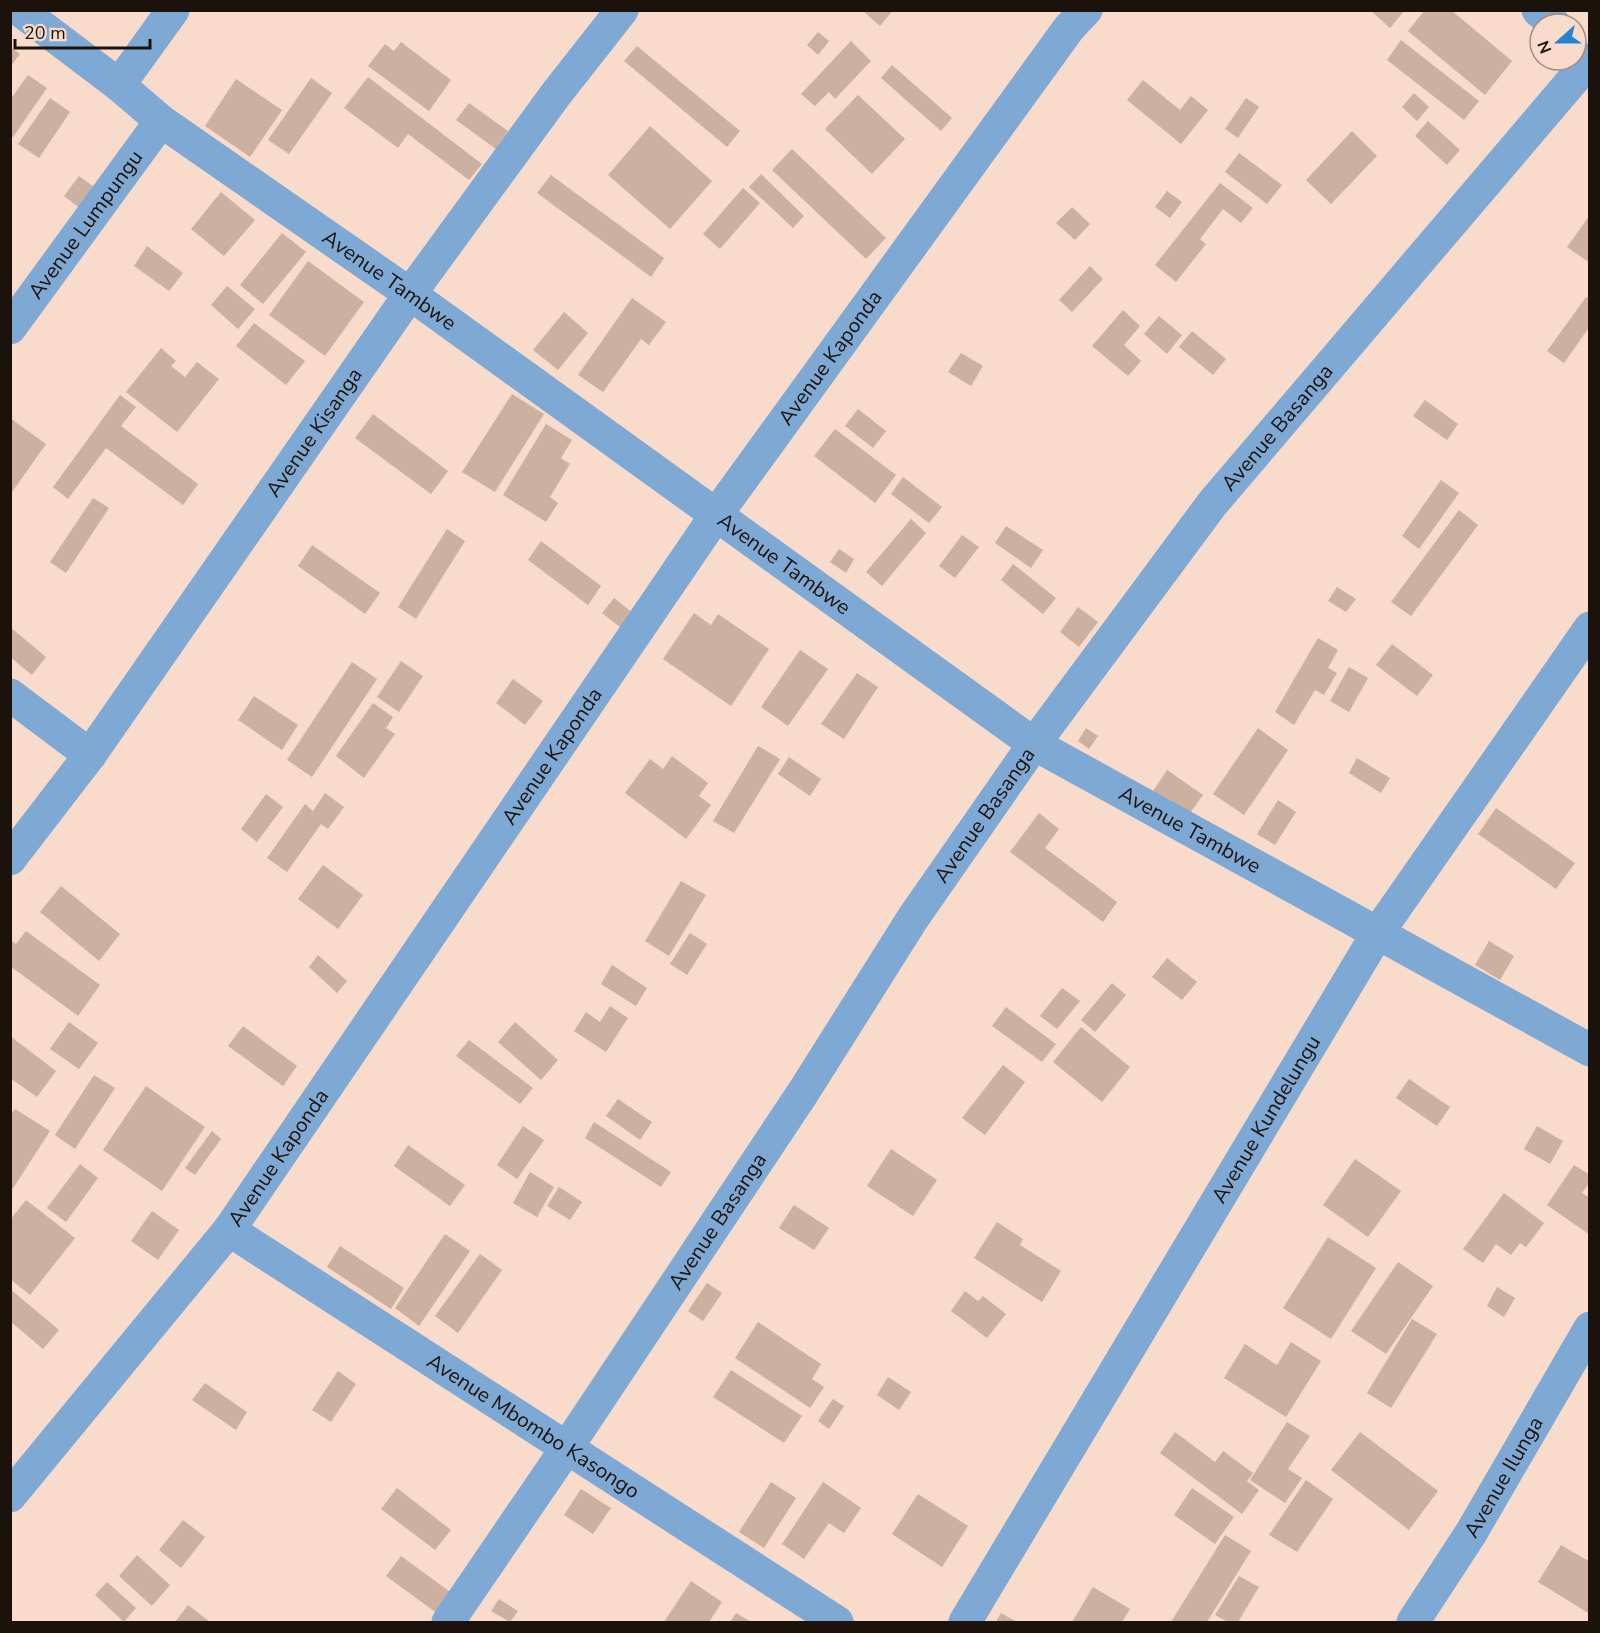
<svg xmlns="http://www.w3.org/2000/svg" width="1600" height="1633" viewBox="0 0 1600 1633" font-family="'Nunito Sans',sans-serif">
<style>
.building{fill:#ccb0a0}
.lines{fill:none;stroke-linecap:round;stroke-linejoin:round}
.minor{stroke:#7ea9d4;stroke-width:33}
.labels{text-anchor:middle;stroke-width:5;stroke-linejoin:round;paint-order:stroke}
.street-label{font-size:21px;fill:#1c120c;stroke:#f8dbca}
</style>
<rect width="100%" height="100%" fill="#f8dbca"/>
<!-- building -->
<path class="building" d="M862,10h31l-13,16z
M1370,10h35l-15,18z
M1425,10h26l61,51 -27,34 -77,-64z
M818,32l11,9 -11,14 -11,-10z
M1401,40l78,61 -15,19 -77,-60z
M851,41l20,20 -36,38 -6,-7 -14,14 -14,-12z
M401,42l50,38 -22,31 -61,-45 17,-22 9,7z
M637,46l103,85 -13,16 -103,-86z
M10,47l10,7 -10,13z
M892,65l60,53 -11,13 -60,-53z
M28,75l19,13 -34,49 -3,-1v-36z
M368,77l114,87 -13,16 -61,-46 -10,14 -54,-40z
M311,78l21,15 -43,61 -21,-14z
M236,79l46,31 -32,47 -45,-31z
M1143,80l37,30 11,-14 17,14 -27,34 -54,-44z
M1414,93l15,14 -12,14 -15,-14z
M858,95l47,44 -33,35 -47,-45z
M50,98l20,14 -31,46 -21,-14z
M1246,98l13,9 -21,31 -13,-9z
M469,103l39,28 -12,18 -40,-29z
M1428,121l32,29 -13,15 -32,-29z
M650,126l62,55 -42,48 -62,-54z
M1352,131l25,25 -46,48 -25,-24z
M792,149l94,89 -20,21 -94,-89z
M1239,153l43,32 -15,19 -42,-32z
M761,174l43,42 -11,12 -44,-41z
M551,175l113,83 -13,19 -114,-84z
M79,176l18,13 -16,20 -17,-13z
M1220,183l33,25 -12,15 -18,-14 -23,30 6,5 -30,38 -21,-17z
M743,188l17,15 -40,46 -17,-15z
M1167,191l15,11 -12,16 -15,-11z
M221,192l34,28 -31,36 -33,-27z
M1072,207l18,17 -15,16 -19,-17z
M1590,215v48l-23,-16z
M282,233l24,19 -43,52 -23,-19z
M147,246l36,27 -14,18 -35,-25z
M308,261l56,41 -39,54 -56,-41z
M1090,266l13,13 -31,33 -13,-12z
M227,286l28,23 -17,20 -27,-24z
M1586,297l4,2v27l-26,37 -17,-12z
M632,298l34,24 -17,23 -8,-6 -38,53 -25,-17z
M1123,310l17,16 -16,19 17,16 -13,15 -36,-30z
M564,312l24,21 -30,37 -25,-20z
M1159,316l23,19 -15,19 -23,-20z
M254,323l51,38 -19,24 -50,-39z
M1192,331l34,28 -13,16 -34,-28z
M161,348l15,13 -5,5 14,11 12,-15 22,17 -42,53 -51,-40z
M961,353l22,13 -12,20 -23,-14z
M512,394l32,20 -49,78 -33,-20z
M120,395l16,12 -15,19 77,58 -15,21 -77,-57 -38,51 -15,-12z
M1425,400l33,24 -11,16 -34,-24z
M858,409l28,22 -13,17 -28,-22z
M373,414l75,57 -17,23 -76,-56z
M10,418l36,26 -36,51z
M546,424l26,16 -11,18 9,6 -20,33 8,6 -12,19 -43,-27z
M835,429l61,46 -21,28 -61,-47z
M903,477l39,30 -13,16 -38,-29z
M1441,480l18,13 -40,56 -17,-13z
M93,498l16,10 -43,65 -16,-11z
M1459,510l19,15 -67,91 -20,-14z
M911,519l15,14 -44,53 -16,-14z
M1006,526l37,24 -12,18 -36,-25z
M447,529l18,12 -49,78 -18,-12z
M962,535l17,12 -24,31 -16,-12z
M541,541l60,45 -13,19 -60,-45z
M312,545l68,48 -15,21 -67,-48z
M839,549l15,10 -8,14 -16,-11z
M1013,564l43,34 -13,16 -42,-34z
M1337,587l19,12 -10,13 -18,-11z
M614,598l19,15 -12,15 -19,-15z
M1078,607l20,15 -19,25 -19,-15z
M694,613l17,12 7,-11 51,35 -38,57 -68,-47z
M10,627l36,30 -14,18 -22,-18z
M1318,638l20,12 -10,18 9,5 -13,22 -9,-5 -21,35 -19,-13z
M1392,644l41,31 -16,21 -41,-31z
M800,650l28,19 -40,57 -27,-19z
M401,661l22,15 -24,36 -22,-15z
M352,662l25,17 -65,98 -25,-17z
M1349,667l19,11 -19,34 -19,-11z
M857,673l21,14 -34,52 -23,-15z
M513,679l30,22 -18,24 -29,-22z
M254,696l44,29 -16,25 -44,-30z
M373,703l20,14 -7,11 9,6 -31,44 -28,-22z
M1086,728l12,8 -9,13 -11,-8z
M1258,728l30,22 -44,65 -31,-21z
M758,746l22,13 -46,74 -21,-12z
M672,756l36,27 -9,13 12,9 -25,34 -61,-46 25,-34 13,10z
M789,757l32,22 -11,17 -32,-22z
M1357,758l33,20 -9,15 -32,-20z
M1167,770l36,25 -15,21 -35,-25z
M325,793l19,14 -16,22 -7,-5 -34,48 -20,-14 38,-54 8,7z
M266,794l17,13 -26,35 -16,-13z
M1278,800l18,12 -21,33 -18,-11z
M1496,808l79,55 -19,26 -78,-55z
M1039,813l20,16 -14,19 72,54 -14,20 -93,-70z
M323,865l40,30 -25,34 -40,-30z
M681,881l25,14 -37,61 -24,-15z
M61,886l59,48 -21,27 -59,-49z
M26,931l74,54 -22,31 -68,-50v-26l6,4z
M690,933l17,11 -20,31 -17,-11z
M1489,941l25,15 -14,24 -25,-15z
M318,955l29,26 -10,12 -28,-26z
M1167,958l30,24 -15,18 -30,-23z
M612,965l35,23 -11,18 -35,-22z
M1112,983l14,12 -31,37 -14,-12z
M1062,988l18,13 -23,28 -17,-13z
M610,1006l18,12 -22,34 -32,-21 12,-19 14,10z
M1006,1007l50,37 -14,18 -50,-36z
M69,1022l29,21 -19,26 -29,-20z
M515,1022l43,38 -17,20 -43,-38z
M243,1026l54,40 -14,20 -55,-40z
M1081,1027l49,40 -28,35 -49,-40z
M10,1036l46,35 -19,26 -27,-19z
M469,1040l64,48 -13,16 -64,-48z
M1003,1065l22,17 -40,53 -23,-17z
M94,1075l21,13 -40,61 -20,-14z
M1409,1079l41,28 -13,19 -41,-28z
M146,1086l59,41 -43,64 -59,-41z
M618,1099l34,23 -12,18 -34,-24z
M15,1109l35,22 -40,62v-78z
M594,1122l77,50 -10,15 -76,-49z
M523,1126l21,14 -27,39 -20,-14z
M1537,1126l26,15 -13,23 -26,-15z
M212,1131l9,8 -26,36 -10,-7z
M408,1145l57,40 -15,21 -56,-40z
M891,1149l46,31 -24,36 -46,-30z
M1355,1159l46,32 -33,46 -45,-32z
M80,1164l18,14 -32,44 -19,-14z
M1574,1165l16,10v7l-8,11 8,5v37l-43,-30z
M530,1172l24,15 -17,30 -24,-14z
M559,1187l23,15 -12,18 -23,-14z
M1504,1193l40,30 -18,24 -6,-4 -9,12 -15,-11 -13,19 -20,-14z
M26,1200l49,38 -45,57 -20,-16v-59z
M794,1205l35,23 -15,22 -35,-22z
M152,1211l27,19 -21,30 -27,-19z
M997,1222l26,17 -3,6 41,26 -19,31 -68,-44z
M445,1234l25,17 -51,75 -24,-18z
M1328,1237l48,31 -45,71 -48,-31z
M340,1246l64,42 -13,21 -64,-42z
M480,1254l22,16 -44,63 -23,-17z
M1398,1262l35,24 -47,68 -35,-23z
M707,1283l15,10 -19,28 -15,-10z
M1497,1287l18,11 -11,19 -17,-11z
M10,1289l49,41 -16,19 -33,-28z
M965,1291l13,10 5,-5 23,18 -19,24 -36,-27z
M1412,1319l25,15 -46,74 -24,-15z
M758,1322l63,42 -9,15 12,8 -14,21 -75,-50z
M1291,1342l30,19 -35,56 -62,-39 21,-34 32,21z
M731,1370l71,46 -18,27 -71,-46z
M338,1371l18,13 -25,38 -19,-12z
M888,1377l23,15 -12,18 -22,-15z
M205,1383l42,29 -11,18 -44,-30z
M833,1399l11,7 -15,23 -11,-8z
M1287,1422l23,14 -22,33 14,9 -17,25 -35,-23z
M1175,1432l40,30 8,-11 30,22 -6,8 12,9 -17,24 -82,-61z
M1360,1432l78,59 -29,39 -78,-60z
M1306,1480l27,19 -36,53 -28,-17z
M771,1482l25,16 -32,50 -25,-16z
M823,1482l38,26 -17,25 -15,-10 -25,36 -22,-15z
M397,1488l54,42 -16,20 -54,-41z
M1192,1488l42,29 -19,27 -41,-29z
M581,1489l30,19 -18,26 -29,-19z
M918,1494l50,32 -26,41 -50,-33z
M183,1520l22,17 -24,31 -22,-18z
M1225,1535l26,16 -44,71h-36z
M1561,1545l29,17v52l-52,-32z
M137,1555l33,30 -18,21 -33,-30z
M401,1556l52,38 -15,20 -52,-38z
M1239,1576l20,11 -21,35h-10l-13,-7z
M691,1581l31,21 -13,20h-45z
M107,1582l29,26 -12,14 -29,-27z
M1093,1587l37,22 -8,13h-50z
M499,1599l19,12 -8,11 -19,-11z
M188,1605l22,17h-35z
M736,1613l15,9h-21z
M1001,1613l16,9h-21z"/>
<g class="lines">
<!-- minor -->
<g class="minor">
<path id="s1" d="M20,10l99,75 42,36 249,173 624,450 556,306"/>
<path d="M1538,10l16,14"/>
<path d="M119,85l54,-75"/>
<path id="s2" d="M10,328l151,-207"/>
<path d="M10,695l80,60"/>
<path id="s3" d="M10,859l80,-104 320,-461 146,-200 66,-84"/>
<path id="s4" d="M229,1230l608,392"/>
<path id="s5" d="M10,1496l219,-266 487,-715 353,-487 17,-18"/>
<path id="s6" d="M448,1622l118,-173 238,-358 109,-173 121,-174 178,-240 378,-444"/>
<path id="s7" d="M965,1622l412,-688 213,-306"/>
<path id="s8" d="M1413,1622l58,-89 119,-205"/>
</g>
</g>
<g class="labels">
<!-- street labels -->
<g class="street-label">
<text dy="7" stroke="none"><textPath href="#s2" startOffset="128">Avenue Lumpungu</textPath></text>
<text dy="7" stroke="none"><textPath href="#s1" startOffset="458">Avenue Tambwe</textPath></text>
<text dy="7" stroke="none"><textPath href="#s5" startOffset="1404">Avenue Kaponda</textPath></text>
<text dy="7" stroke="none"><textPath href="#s6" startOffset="1455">Avenue Basanga</textPath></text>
<text dy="7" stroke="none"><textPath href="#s3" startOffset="524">Avenue Kisanga</textPath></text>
<text dy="7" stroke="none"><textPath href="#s1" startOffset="944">Avenue Tambwe</textPath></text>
<text dy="7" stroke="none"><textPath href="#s5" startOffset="918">Avenue Kaponda</textPath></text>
<text dy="7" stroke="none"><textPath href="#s6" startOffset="969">Avenue Basanga</textPath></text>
<text dy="7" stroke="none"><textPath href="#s1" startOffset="1430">Avenue Tambwe</textPath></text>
<text dy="7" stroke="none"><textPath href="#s7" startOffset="586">Avenue Kundelungu</textPath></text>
<text dy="7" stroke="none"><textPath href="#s5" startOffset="432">Avenue Kaponda</textPath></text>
<text dy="7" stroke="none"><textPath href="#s6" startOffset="483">Avenue Basanga</textPath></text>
<text dy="7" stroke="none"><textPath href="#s4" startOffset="362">Avenue Mbombo Kasongo</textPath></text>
<text dy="7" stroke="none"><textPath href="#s8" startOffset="171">Avenue Ilunga</textPath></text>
</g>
</g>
<!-- border -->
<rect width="1600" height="1633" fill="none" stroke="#1c120c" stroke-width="24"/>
<!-- north arrow -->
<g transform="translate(1558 42) rotate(249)"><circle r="28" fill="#f8dbca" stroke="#a08b7e" stroke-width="1.5"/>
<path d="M0-4.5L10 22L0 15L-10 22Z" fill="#2583cf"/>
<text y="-9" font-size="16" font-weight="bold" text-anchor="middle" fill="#1c120c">N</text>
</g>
<!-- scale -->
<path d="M15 39v9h135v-9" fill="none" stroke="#1c120c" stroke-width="3"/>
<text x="24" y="39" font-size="18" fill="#1c120c" stroke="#f8dbca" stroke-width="4.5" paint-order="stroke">20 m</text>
</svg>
